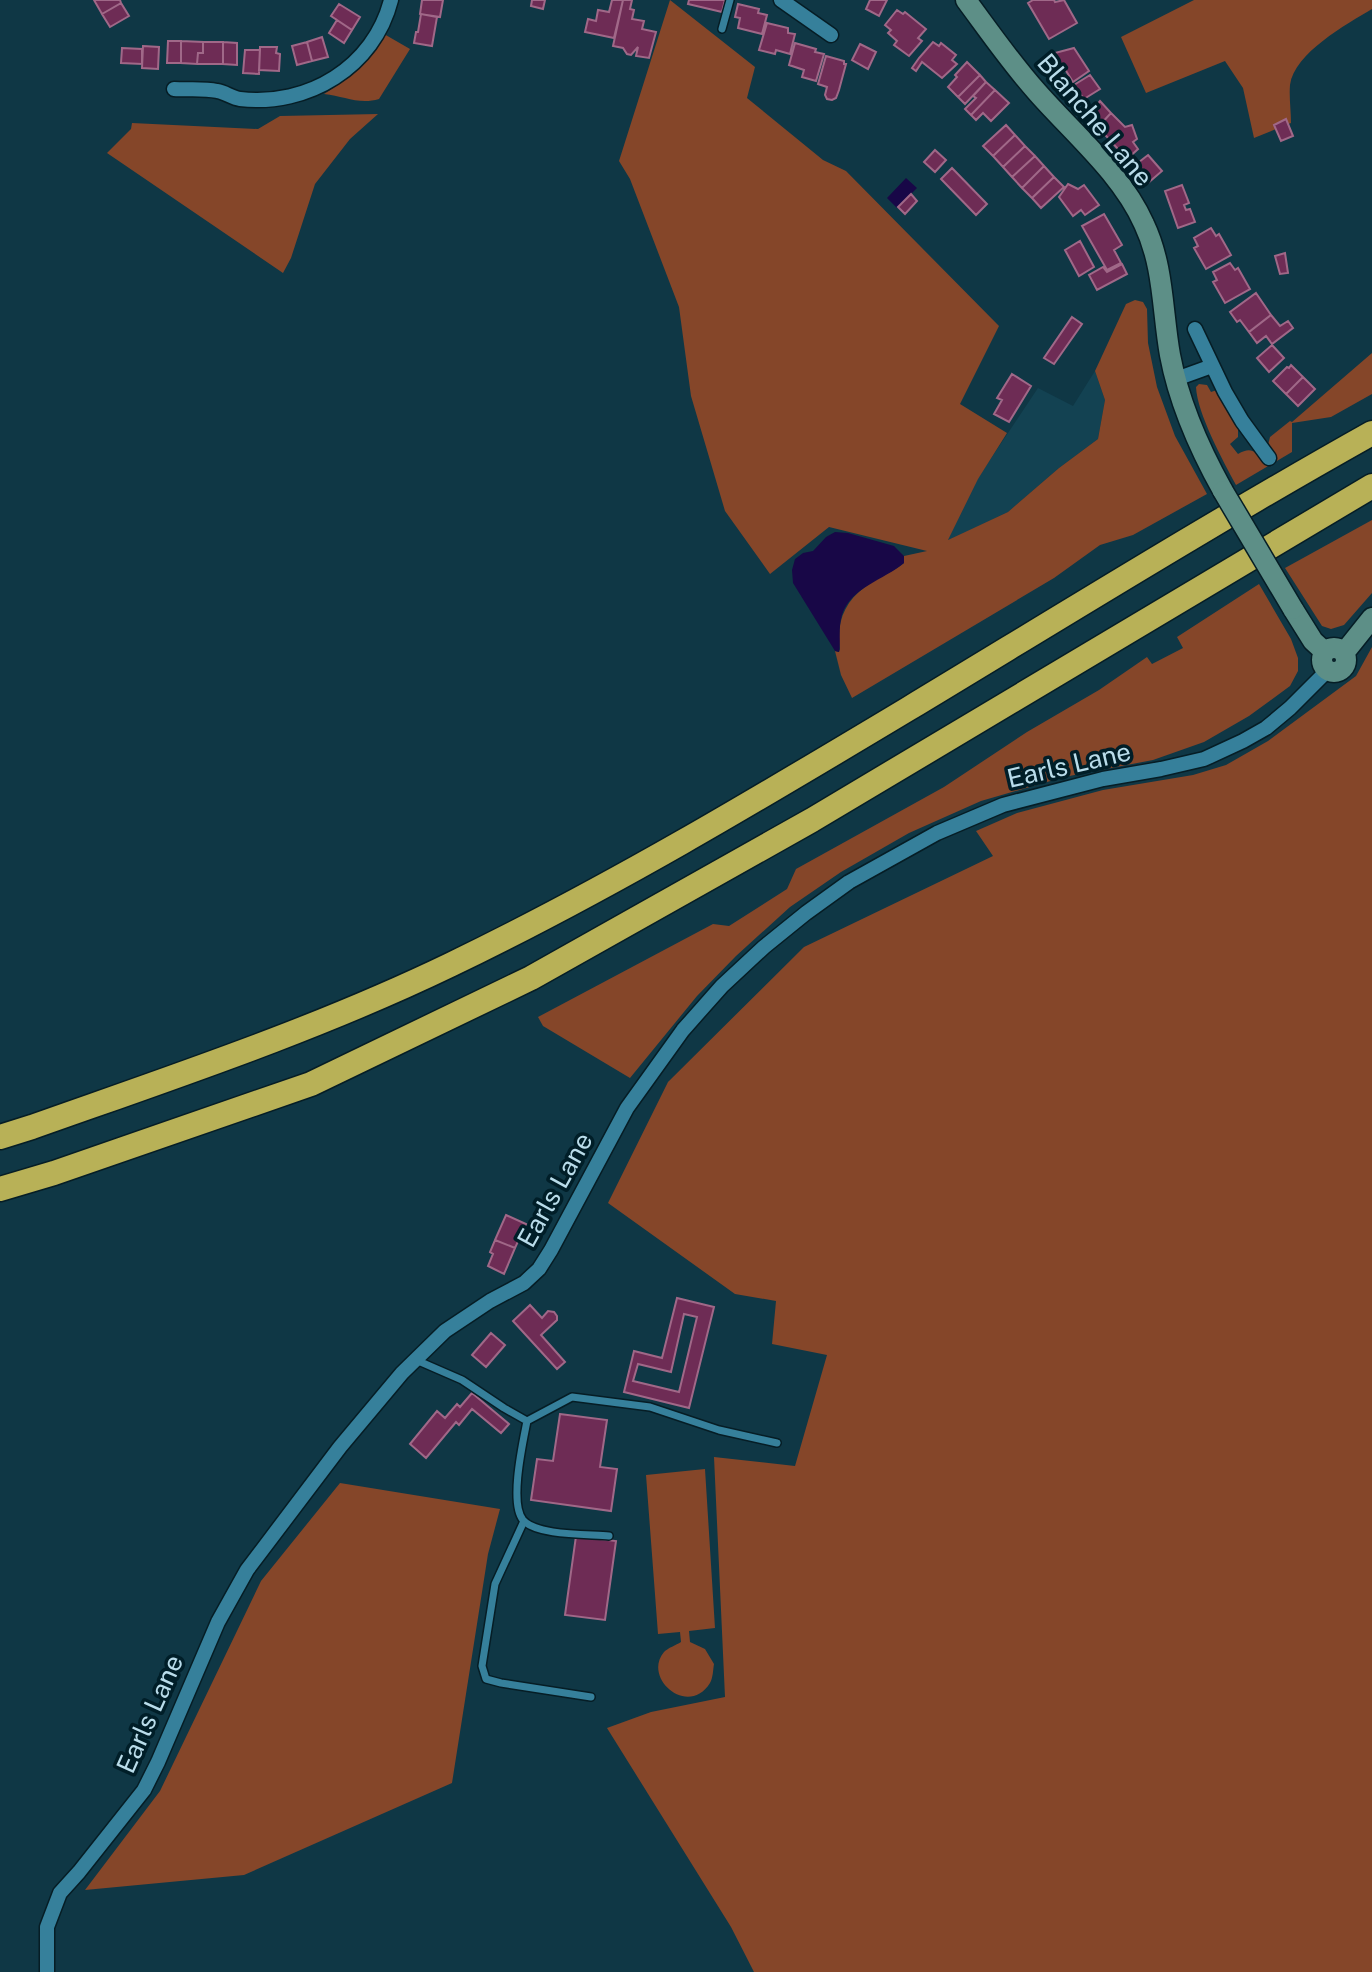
<svg xmlns="http://www.w3.org/2000/svg" width="1372" height="1972" viewBox="0 0 1372 1972" font-family="'Public Sans',sans-serif">
<style>
.built{fill:#134252}
.green{fill:#854629}
.water{fill:#180747}
.building{fill:#6e2c55;stroke:#a06888;stroke-width:2;fill-rule:evenodd}
.lines{fill:none;stroke-linecap:round;stroke-linejoin:round}
.lane-casing{stroke:#061d25;stroke-width:10}
.street-casing{stroke:#061d25;stroke-width:17}
.secondary-casing{stroke:#061d25;stroke-width:23}
.highway-casing{stroke:#061d25;stroke-width:27}
.lane{stroke:#36809b;stroke-width:7}
.street{stroke:#36809b;stroke-width:14}
.secondary{stroke:#5d8f87;stroke-width:20}
.highway{stroke:#b8b157;stroke-width:24}
.secondary-bridge-casing{stroke:#061d25;stroke-width:23;stroke-linecap:butt}
.secondary-bridge{stroke:#5d8f87;stroke-width:20}
.labels{text-anchor:middle;stroke-width:7;stroke-linejoin:round;paint-order:stroke}
.street-label{font-size:26px;fill:#b9dcea;stroke:#001e28}
</style>
<rect width="100%" height="100%" fill="#0f3745"/>
<!-- built -->
<path class="built" d="M1095,371l10,29 -7,39 -39,29 -51,44 -61,29 31,-63 60,-90 35,18z"/>
<!-- green -->
<path class="green" d="M670,0l85,67 -8,31 76,62 23,11 153,155 -39,78 47,29 -29,46 -30,61 60,-28 51,-44 39,-29 7,-39 -10,-29 31,-67 9,-4 8,2 4,7 1,34 9,44 18,49 32,58 -74,41 -33,10 -46,33 -202,120 -11,-23 -6,-24 4,1 1,-3c-4,-25 4,-47 25,-62 12,-10 27,-14 39,-24v-7l23,-5 -98,-24 -59,47 -45,-63 -34,-115 -12,-89 -49,-128 -11,-18z
M1194,0h178v9c-25,15 -78,44 -82,76 -1,12 1,26 1,38l-37,15 -11,-50 -18,-27 -79,32 -25,-56z
M384,34l26,15 -31,50c-20,6 -35,-3 -55,-5 25,-15 45,-35 60,-60z
M378,114l-28,25 -35,45 -24,74 -8,15 -176,-120 24,-24 1,-6 126,6 22,-13z
M1372,353v41l-41,23 -39,6v29l-56,33c-13,-24 -39,-72 -40,-98l3,-3 8,1 4,7 6,-2 21,37v10l-8,7 8,10c12,-7 17,-4 25,7l11,-8 -6,-8 2,-8 20,-16 2,1z
M1372,520v73l-28,32 -13,4 -9,-3 -37,-58z
M1259,584l32,55 7,19v13l-8,15 -41,30 -45,26 -51,18 -89,17 -83,24 -72,32 -68,39 -51,35 -54,49 -39,40 -67,82 -87,-52 -5,-9 175,-93 16,2 58,-37 9,-20 148,-82 83,-55 72,-42 48,-33 5,7 31,-16 -6,-11z
M1372,647v1325h-618l-23,-45 -124,-199 44,-16 74,-15 -11,-240 81,9 32,-111 -55,-11 4,-43 -41,-7 -127,-91 60,-121 136,-135 189,-91 -17,-25 41,-18 86,-23 90,-15 33,-10 42,-24 88,-65z
M705,1469l10,159 -26,3 1,11 15,7 9,15c-1,6 -1,14 -4,19 -22,35 -68,-5 -46,-31 4,-4 12,-7 17,-10l-1,-10 -22,2 -12,-159z
M340,1483l160,26 -12,45 -36,229 -208,92 -159,15 75,-99 101,-210z"/>
<!-- water -->
<path class="water" d="M906,178l11,10 -20,20 -10,-10z
M835,532l13,1 46,13 10,10v7c-20,17 -53,24 -62,52 -4,13 -1,26 -3,37l-4,-1 -42,-68 -1,-13 3,-11 8,-6 10,-2 13,-14z"/>
<!-- building -->
<path class="building" d="M94,0h26l1,3 -19,11z
M422,0h21l-3,17 -20,-3z
M532,0h13l-2,9 -12,-3z
M612,0h11l-9,38 -29,-6 3,-13 8,2 2,-11 11,2z
M623,0h9l-2,9 4,1 -2,9 12,2 -2,8 14,3 -7,26 -13,-2 2,-9 -7,8 -4,-1 -4,-6 -10,-2z
M689,0h36l-3,12 -34,-8z
M870,0h17l-8,16 -13,-7z
M1033,0h21l1,2 9,-2 13,23 -28,16 -21,-36z
M121,3l8,13 -19,11 -8,-13z
M339,4l21,13 -8,13 -21,-14z
M738,4l21,5 -1,4 9,2 -5,19 -24,-6 2,-10 -5,-1z
M897,10l6,4 2,-2 21,17 -8,9 4,3 -13,15 -15,-11 3,-4 -9,-8 3,-3 -6,-5z
M421,14l16,3 -5,29 -18,-3 2,-11h2z
M337,20l15,10 -8,13 -15,-10z
M767,23l21,5v5l7,1 -5,20 -14,-4 -1,4 -16,-4z
M322,37l6,20 -16,4 -5,-19z
M168,41h13v22h-14z
M181,41l22,1v11h-5l-1,11 -16,-1z
M203,42h20v22h-26l1,-11h5z
M223,42l14,1v22l-14,-1z
M307,42l5,19 -15,4 -5,-19z
M933,42l6,4 2,-3 15,12 -4,5 5,4 -15,14 -20,-16 -6,9 -4,-3 7,-10z
M795,43l21,6 -1,3 9,2 -8,27 -14,-4 2,-7 -15,-5z
M860,44l16,8 -8,17 -16,-9z
M143,46l16,1 -1,22 -16,-1z
M260,47h17l-1,6 4,1 -1,17 -20,-1z
M122,48l20,1v15l-21,-1z
M1074,48l15,23 -16,11 -10,-16 -3,1 -9,-13z
M245,50h15l-1,24 -16,-1z
M826,56l18,5v3h2l-7,26 -3,8 -4,2 -5,-1 -2,-4 2,-8 -9,-3z
M967,62l13,13 -22,22 -10,-10 9,-10 -2,-2z
M980,75l6,7 -21,22 -7,-7z
M1090,75l10,14 -16,10 -10,-14z
M986,82l9,8 -24,25 -6,-6 11,-11 -3,-2z
M995,90l14,13 -18,18 -8,-8 -7,7 -5,-5z
M1100,101l11,12 -10,11 -11,-11z
M1111,113l14,14 7,-2 5,14 -4,3 5,7 -11,10 -29,-32z
M1286,119l7,17 -12,5 -7,-16z
M1006,125l9,10 -22,21 -10,-10z
M1015,135l10,11 -22,21 -10,-11z
M1025,146l10,10 -23,21 -9,-10z
M935,150l11,10 -11,12 -11,-10z
M1148,155l14,16 -14,12 -14,-17z
M1035,156l9,10 -22,22 -10,-11z
M1044,166l10,11 -22,21 -10,-10z
M952,168l35,36 -11,11 -35,-36z
M1054,177l10,10 -23,21 -9,-10z
M1068,184l10,5 6,-4 15,20 -14,10 -4,-5 -8,6 -14,-19z
M1182,185l7,18 -5,2 2,5 4,-1 5,13 -17,6 -13,-37z
M911,194l6,7 -12,13 -7,-7z
M1104,214l18,31 -8,5 7,13 -14,7 -25,-44z
M1211,228l5,8 3,-2 12,21 -25,14 -12,-21 4,-2 -4,-8z
M1080,241l14,26 -15,9 -14,-26z
M1285,253l3,20 -8,1 -5,-18z
M1230,263l5,7 3,-2 12,21 -25,14 -12,-21 4,-2 -4,-8z
M1122,264l5,10 -30,16 -8,-15 14,-8 4,5z
M1256,293l15,22 -22,17 -9,-12 -3,2 -7,-10z
M1271,315l9,11 8,-5 5,7 -21,16 -6,-8 -9,7 -8,-11z
M1072,317l10,7 -28,40 -10,-6z
M1272,345l12,13 -15,14 -12,-14z
M1291,365l12,12 -17,17 -13,-13 14,-14 2,1z
M1012,374l19,12 -22,36 -15,-8 8,-14 -5,-2z
M1303,377l12,12 -17,17 -12,-12z
M506,1215l20,9 -11,24 -20,-8z
M495,1240l20,8 -11,26 -16,-8 5,-12 -3,-2z
M677,1298l37,9 -25,101 -65,-16 10,-41 28,7zM684,1314l13,3 -18,75 -46,-11 5,-17 33,8z
M530,1305l12,13 6,-7 6,1 3,4v4l-16,15 24,27 -8,7 -44,-48z
M491,1333l14,12 -19,22 -14,-12z
M472,1393l37,31 -8,9 -29,-24 -13,16 -3,-3 -30,36 -16,-14 27,-33 8,7 12,-14 3,3z
M560,1414l47,6 -7,47 17,2 -6,42 -80,-11 6,-41 16,2z
M576,1536l40,5 -11,79 -40,-5z"/>
<g class="lines">
<defs>
<path id="lane" d="M722,29l8,-29
M416,1360l46,20 42,28 23,13 45,-24 78,10 69,23 58,13
M527,1421c-4,21 -18,82 -4,99 14,16 66,14 86,16
M524,1521l-29,63 -13,82 4,13 15,4 90,14"/>
<path id="street" d="M781,0l50,35
M174,89c14,1 29,-1 43,2 8,1 15,7 23,8 68,8 134,-32 151,-99
M1195,329l30,63 17,29 27,37
M1176,379l36,-13
M47,1972v-45l13,-34 19,-21 65,-82 14,-28 60,-140 29,-52 93,-123 62,-74 43,-42 45,-30 34,-18 15,-14 12,-19 76,-142 56,-78 39,-44 42,-39 42,-34 43,-31 88,-49 66,-28 100,-26 58,-10 43,-10 39,-18 23,-13 24,-20 37,-37"/>
<path id="secondary" d="M966,0c23,31 45,63 71,92 36,41 85,82 107,132 20,42 18,86 26,131 9,48 29,93 53,136
M1293,609l20,32 12,11
M1322 660a12 12 0 1 1 24 0a12 12 0 1 1-24 0Z
M1344,653l28,-35"/>
<path id="highway" d="M0,1137l32,-10c141,-50 283,-97 418,-162 158,-76 308,-166 458,-256 154,-93 307,-188 464,-276
M0,1189l54,-16 257,-89 220,-106 281,-158 560,-334"/>
</defs>
<!-- lane casing -->
<use href="#lane" class="lane-casing"/>
<!-- street casing -->
<use href="#street" class="street-casing"/>
<!-- secondary casing -->
<use href="#secondary" class="secondary-casing"/>
<!-- highway casing -->
<use href="#highway" class="highway-casing"/>
<!-- lane -->
<use href="#lane" class="lane"/>
<!-- street -->
<use href="#street" class="street"/>
<!-- secondary -->
<use href="#secondary" class="secondary"/>
<!-- highway -->
<use href="#highway" class="highway"/>
<defs>
<path id="secondary-bridge" d="M1223,491l70,118"/>
</defs>
<!-- secondary-bridge casing -->
<use href="#secondary-bridge" class="secondary-bridge-casing"/>
<!-- secondary-bridge -->
<use href="#secondary-bridge" class="secondary-bridge"/>
</g>
<g class="labels">
<!-- street labels -->
<g class="street-label">
<text transform="translate(1095 120) rotate(50)" y="9">Blanche Lane</text>
<text transform="translate(1069 765) rotate(-13)" y="9">Earls Lane</text>
<text transform="translate(555 1190) rotate(-61)" y="9">Earls Lane</text>
<text transform="translate(150 1714) rotate(-66)" y="9">Earls Lane</text>
</g>
</g>
</svg>
